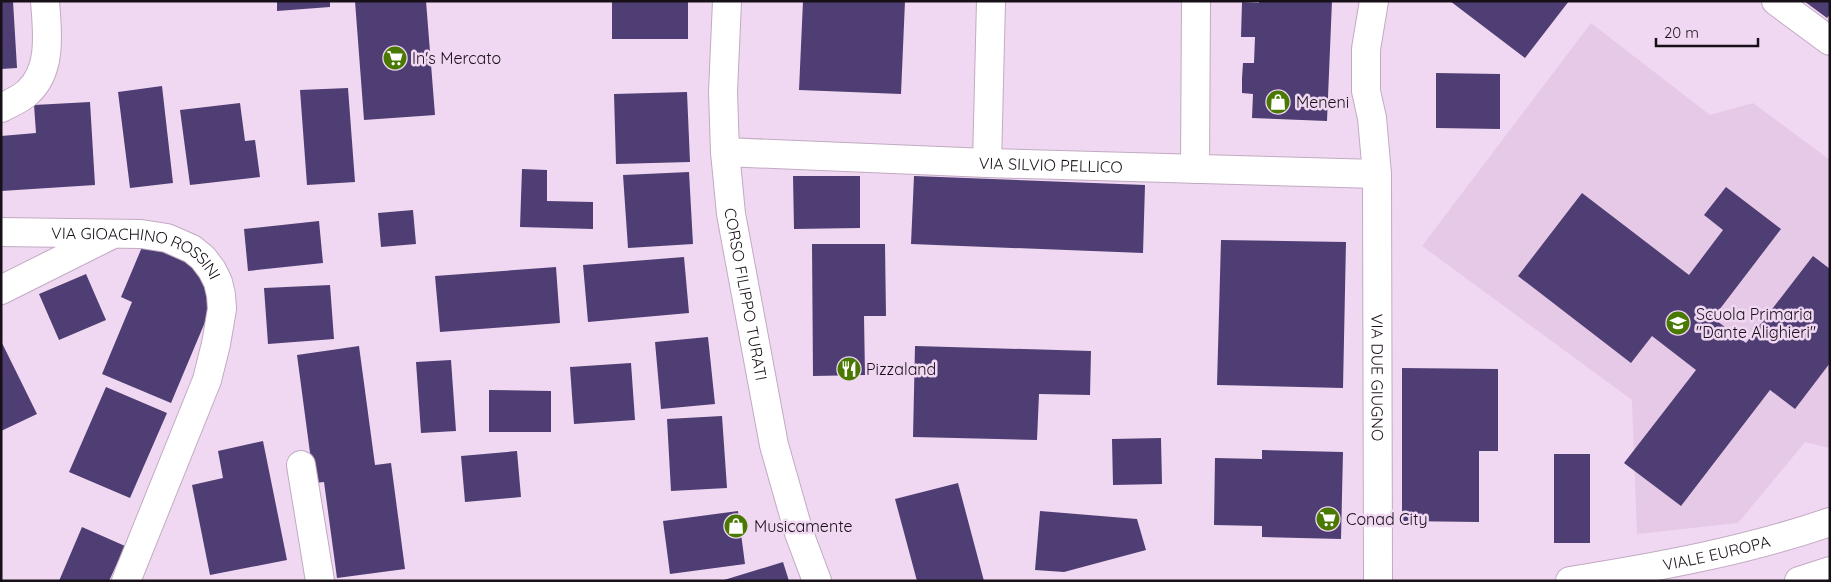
<svg xmlns="http://www.w3.org/2000/svg" width="1831" height="582" viewBox="0 0 1831 582" font-family="Quicksand,sans-serif">
<style>
.built{fill:#e6c8e7}
.building{fill:#4e3e73}
.lines{fill:none;stroke-linecap:round;stroke-linejoin:round}
.minor-casing{stroke:#c2aac2;stroke-width:30}
.major-casing{stroke:#c2aac2;stroke-width:30}
.minor{stroke:#fff;stroke-width:28}
.major{stroke:#fff;stroke-width:28}
.labels{text-anchor:middle;stroke-width:5;stroke-linejoin:round;paint-order:stroke}
.poi-label{font-size:16px;fill:#181019;stroke:#f1d8f2;text-anchor:start}
.street-label{font-size:16px;fill:#181019;stroke:#f1d8f2}
</style>
<rect width="100%" height="100%" fill="#f1d8f2"/>
<!-- built -->
<path class="built" d="M1591,23l119,92 43,-12 77,57v288l-25,-6 -67,81 -101,11 -5,-134 -210,-154z"/>
<!-- building -->
<path class="building" d="M1,1h12l4,67 -16,1z
M277,1h53v6l-53,4z
M355,1h71l9,114 -71,5z
M612,1h76v38h-76z
M803,1h102l-4,93 -102,-4z
M1259,1h73l-5,120 -75,-3 1,-24 -11,-1v-15l1,-15h11l1,-26h-14l1,-35 17,1z
M1450,1h119l-44,57z
M1804,1h26v13l-3,4z
M1436,73l64,1v55l-64,-1z
M162,86l11,97 -43,5 -12,-96z
M348,88l7,94 -48,3 -7,-95z
M687,92l3,70 -74,2 -2,-70z
M90,102l5,83 -94,6v-55l35,-3 -2,-28z
M240,103l5,38 10,-1 5,37 -70,8 -10,-75z
M522,169l25,1v31l46,1v27l-73,-2z
M689,172l4,72 -65,4 -5,-73z
M793,176h67v52l-66,1z
M914,176l231,9 -2,68 -232,-9z
M1726,187l55,42 -68,89 33,25 67,-87 17,13v94l-35,46 -25,-19 -89,116 -57,-43 72,-93 -44,-34 -21,27 -113,-87 64,-83 107,82 34,-45 -19,-15z
M413,210l3,34 -35,3 -3,-34z
M319,221l4,42 -75,8 -4,-42z
M145,240l50,22 21,34 -45,107 -69,-29 30,-72 -11,-5z
M1221,240l125,2 -3,146 -126,-3z
M812,244h73l1,72h-22l1,59 -52,1z
M684,257l5,56 -101,9 -5,-57z
M556,267l4,56 -120,9 -5,-56z
M86,274l20,46 -47,20 -20,-46z
M330,285l4,54 -66,5 -4,-56z
M708,337l7,67 -54,5 -6,-67z
M1,341l36,73 -36,17z
M359,346l16,119 16,-2 14,106 -68,9 -13,-96 -10,1 -17,-128z
M915,346l176,5 -1,44 -51,-1 -2,46 -124,-3z
M451,360l5,71 -35,2 -5,-71z
M631,363l4,57 -61,4 -4,-57z
M1402,368l96,1v82h-19v71l-77,-1z
M106,387l61,26 -37,85 -61,-26z
M489,390l62,1v41h-62z
M722,416l5,72 -56,3 -4,-72z
M1161,438l1,46 -49,1 -1,-46z
M263,441l24,119 -77,15 -18,-90 31,-7 -5,-27z
M1262,450l81,2 -2,87 -79,-2v-11l-48,-1 1,-67 47,1z
M517,451l4,46 -56,5 -4,-46z
M1554,454h36v89h-36z
M958,483l26,98h-67l-22,-82z
M738,511l7,53 -75,10 -7,-53z
M1040,511l97,8 9,31 -82,22 -29,-2z
M82,527l43,19 -16,35h-50z
M783,562l6,19h-65v-1z"/>
<g class="lines">
<defs>
<g id="minor">
<path id="s1" d="M1374,1l-8,48v42l6,27 5,56 1,407"/>
<path d="M1776,1l54,40"/>
<path d="M1,108c10,-5 20,-9 27,-16 25,-23 19,-62 17,-91"/>
<path id="s2" d="M725,152l262,11 390,11"/>
<path d="M987,163l4,-162"/>
<path d="M1195,169l1,-168"/>
<path id="s3" d="M1,232l140,2 26,4 25,11 11,9 9,12 6,12 3,13 1,14 -6,35 -9,36 -81,201"/>
<path d="M1,290l108,-54"/>
<path d="M301,465l19,116"/>
<path id="s4" d="M1570,581c87,-14 176,-30 260,-59"/>
<path d="M1799,581l31,-10"/>
</g>
<g id="major">
<path id="s5" d="M727,1l-4,91 2,60 6,62 43,231 25,88 18,48"/>
</g>
</defs>
<!-- minor casing -->
<use href="#minor" class="minor-casing"/>
<!-- major casing -->
<use href="#major" class="major-casing"/>
<!-- minor -->
<use href="#minor" class="minor"/>
<!-- major -->
<use href="#major" class="major"/>
</g>
<!-- icons -->
<defs>
<symbol id="supermarket-disc" viewBox="-11 -11 22 22"><circle r="9.5" fill="#497900" stroke="#f1d8f2"/><path d="M-6-5.5h2.5l.6 2H6L4.5 2H-2.5L-4.4-4H-6ZM-1.5 3.2a1.3 1.3 0 1 0 .1 0ZM3 3.2a1.3 1.3 0 1 0 .1 0Z" fill="#fff"/></symbol>
<symbol id="shop-disc" viewBox="-11 -11 22 22"><circle r="9.5" fill="#497900" stroke="#f1d8f2"/><path d="M-5-2.5h2.3a2.7 3.5 0 0 1 5.4 0H5L5.5 6h-11ZM-1.5-2.5h3a1.5 2.3 0 0 0-3 0Z" fill="#fff"/></symbol>
<symbol id="school-disc" viewBox="-11 -11 22 22"><circle r="9.5" fill="#497900" stroke="#f1d8f2"/><path d="M0-5L7-2L0 1L-7-2ZM-4 1L0 2.5L4 1V4Q0 6-4 4Z" fill="#fff"/></symbol>
<symbol id="restaurant-disc" viewBox="-11 -11 22 22"><circle r="9.5" fill="#497900" stroke="#f1d8f2"/><path d="M-5-6h1v4h1v-4h1v4h1v-4h1v5L-1.5 .5V6h-2V.5L-5-1ZM5-6V6H3V1.5H1.5Q1.5-4 5-6Z" fill="#fff"/></symbol>
</defs>
<g fill-rule="evenodd">
<use href="#supermarket-disc" x="381" y="44" width="28" height="28"/>
<use href="#shop-disc" x="1264" y="88" width="28" height="28"/>
<use href="#school-disc" x="1664" y="309" width="28" height="28"/>
<use href="#restaurant-disc" x="835" y="355" width="28" height="28"/>
<use href="#supermarket-disc" x="1314" y="505" width="28" height="28"/>
<use href="#shop-disc" x="722" y="512" width="28" height="28"/>
</g>
<g class="labels">
<!-- poi labels -->
<g class="poi-label">
<text x="412" y="64">In's Mercato</text>
<text x="1296" y="108">Meneni</text>
<text x="1696" y="320">Scuola Primaria<tspan x="1696" dy="18">"Dante Alighieri"</tspan></text>
<text x="866" y="375">Pizzaland</text>
<text x="1346" y="525">Conad City</text>
<text x="754" y="532">Musicamente</text>
</g>
<!-- street labels -->
<g class="street-label">
<text dy="6" stroke="none"><textPath href="#s2" startOffset="326">VIA SILVIO PELLICO</textPath></text>
<text dy="6" stroke="none"><textPath href="#s3" startOffset="141">VIA GIOACHINO ROSSINI</textPath></text>
<text dy="6" stroke="none"><textPath href="#s5" startOffset="295">CORSO FILIPPO TURATI</textPath></text>
<text dy="6" stroke="none"><textPath href="#s1" startOffset="378">VIA DUE GIUGNO</textPath></text>
<text dy="6" stroke="none"><textPath href="#s4" startOffset="149">VIALE EUROPA</textPath></text>
</g>
</g>
<!-- border -->
<rect width="1831" height="582" fill="none" stroke="#181019" stroke-width="5"/>
<!-- scale -->
<path d="M1656 38v8h102v-8" fill="none" stroke="#181019" stroke-width="2.5"/>
<text x="1664" y="38" font-size="15" fill="#181019" stroke="#f1d8f2" stroke-width="4" paint-order="stroke">20 m</text>
</svg>
